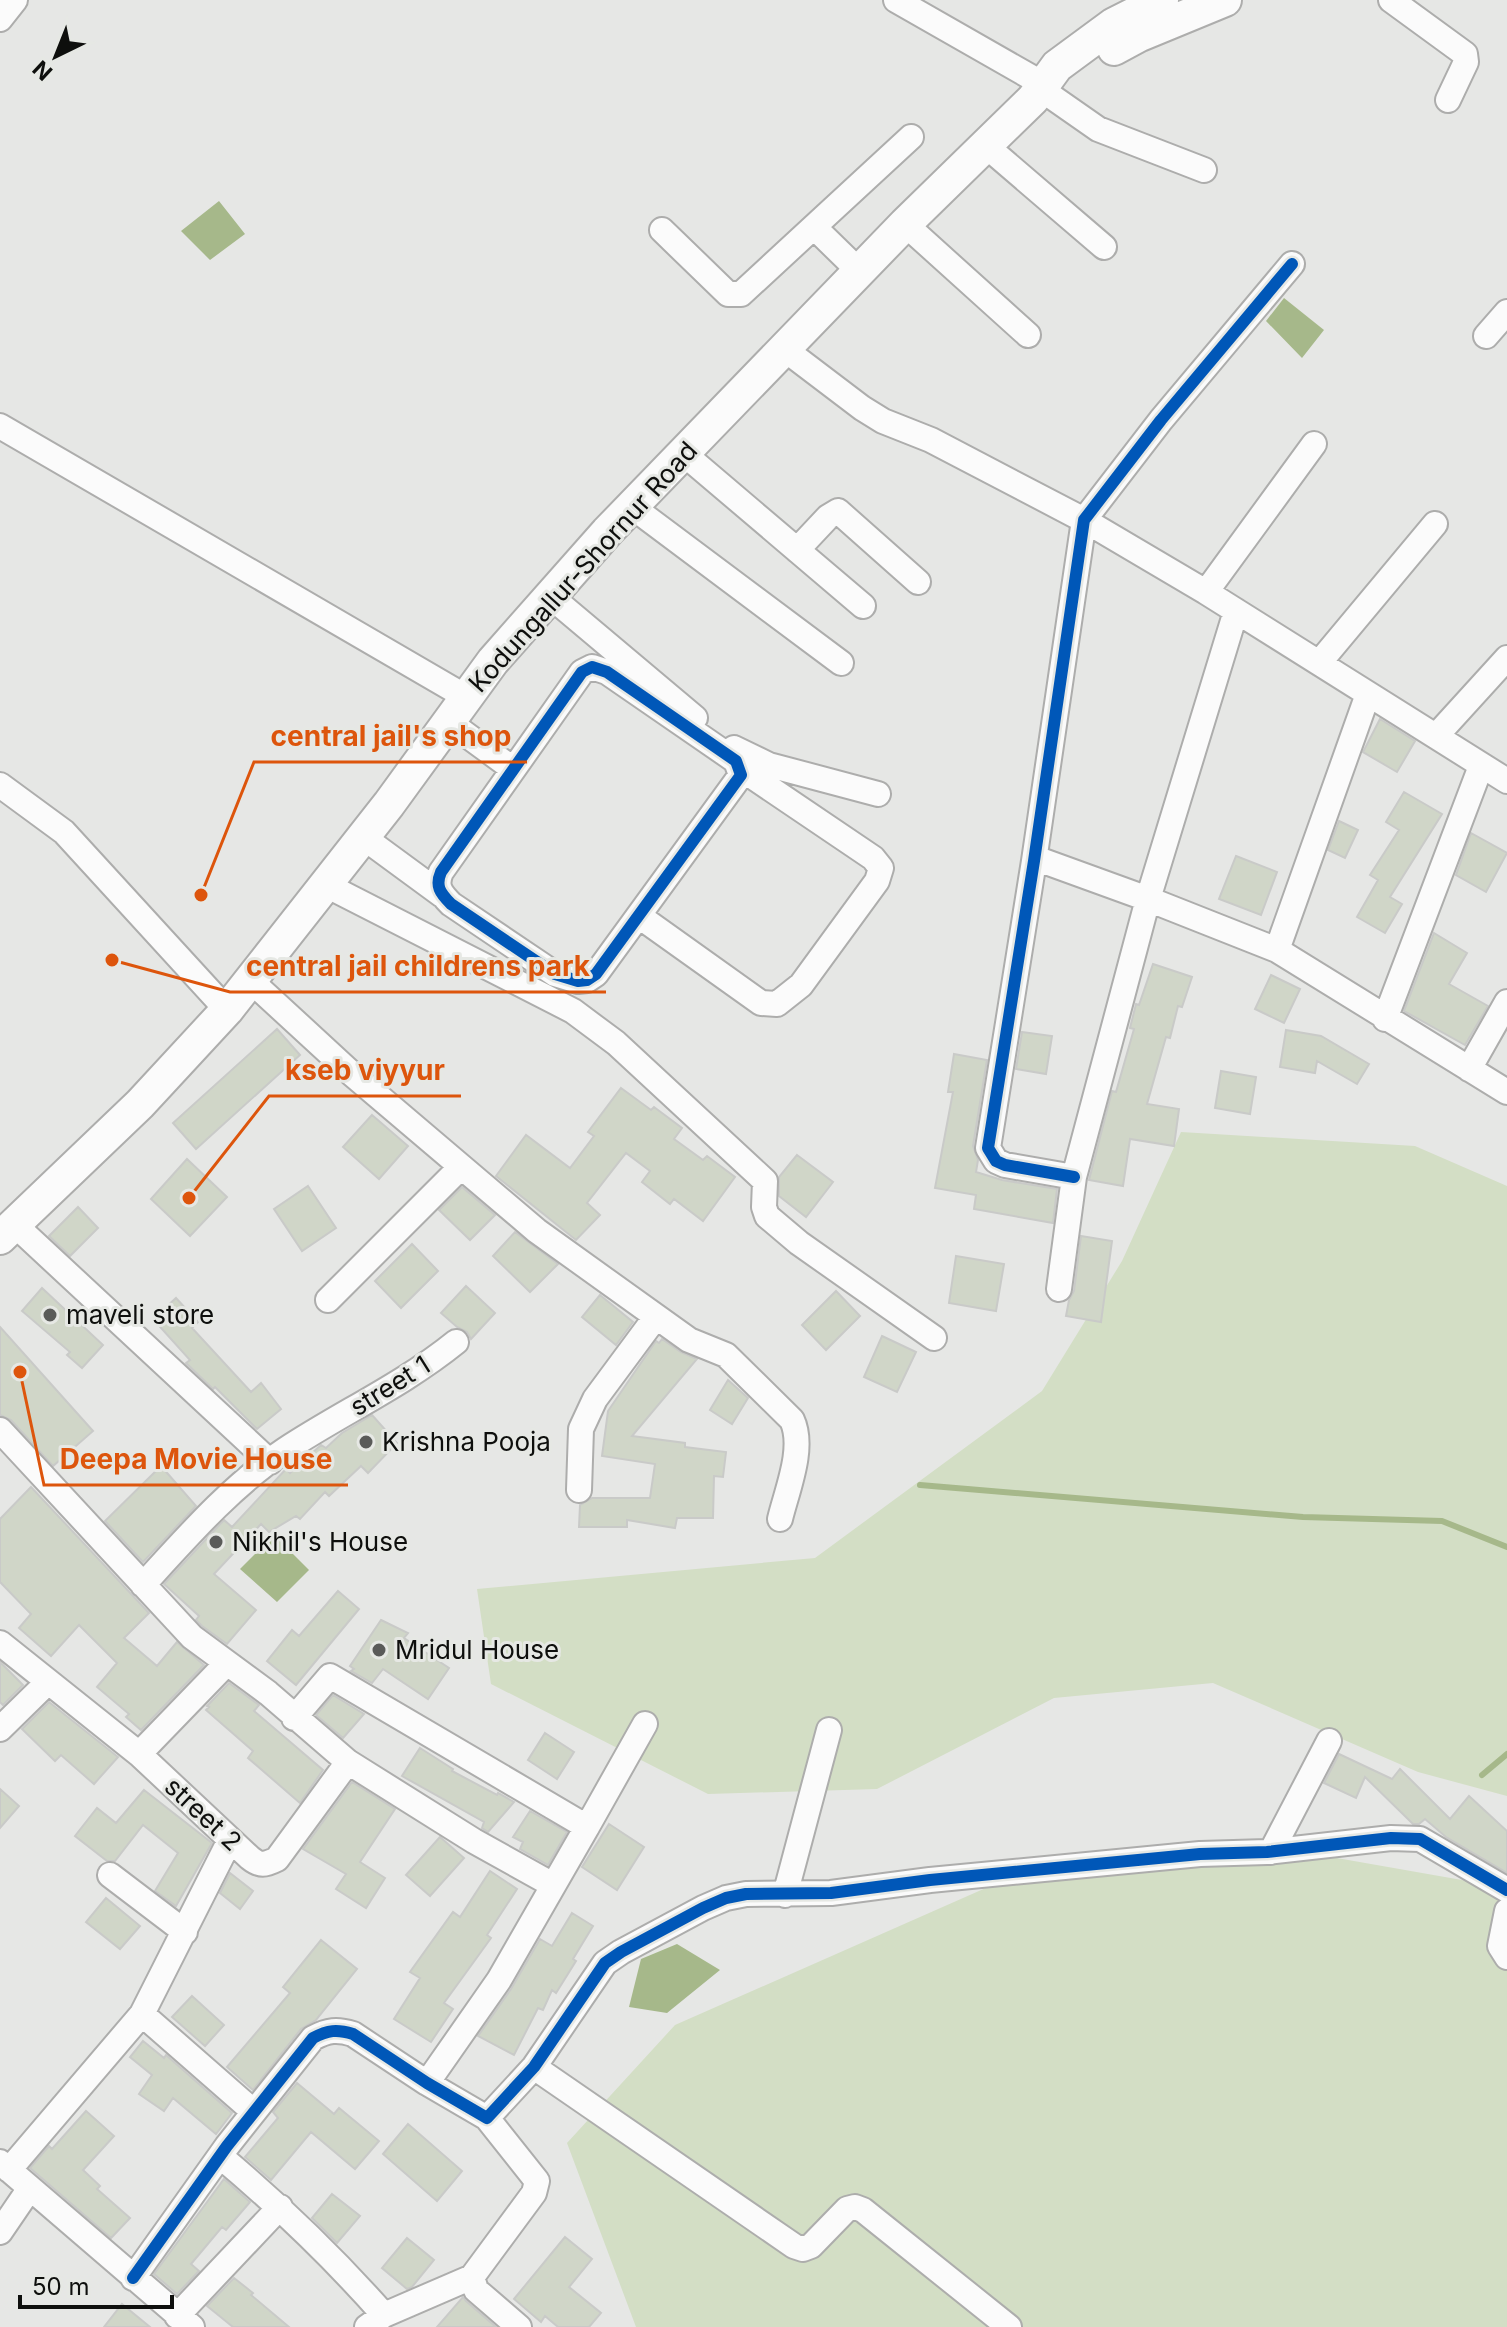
<svg xmlns="http://www.w3.org/2000/svg" width="1507" height="2327" viewBox="0 0 1507 2327" font-family="Inter,sans-serif">
<style>
.green{fill:#d3dec5}
.water{fill:#a6b88a}
.lines{fill:none;stroke-linecap:round;stroke-linejoin:round}
.stream{stroke:#a6b88a;stroke-width:6}
.building{fill:#d0d6c8;stroke:#c9cac8;stroke-width:2}
.minor-casing{stroke:#adadac;stroke-width:28}
.major-casing{stroke:#adadac;stroke-width:36}
.minor{stroke:#fbfbfb;stroke-width:24}
.major{stroke:#fbfbfb;stroke-width:32}
.cycleway-casing{stroke:#e6e8e4;stroke-width:17}
.cycleway{stroke:#0057b8;stroke-width:12}
.poi-dot{fill:#5a5b59;stroke:#e6e8e4;stroke-width:3}
.labels{text-anchor:middle;stroke-width:6;stroke-linejoin:round;paint-order:stroke}
.street-label{font-size:26px;fill:#0e0f0d;stroke:#e6e8e4}
.poi-label{font-size:26px;fill:#0e0f0d;stroke:#e6e8e4;text-anchor:start}
.leader{fill:none;stroke:#dd550c;stroke-width:3}
.callout-dot{fill:#dd550c;stroke:#e6e8e4;stroke-width:3}
.callout-label{font-size:28px;text-anchor:middle;font-weight:bold;fill:#dd550c;stroke:#e6e8e4;stroke-width:6;stroke-linejoin:round;paint-order:stroke}
</style>
<rect width="100%" height="100%" fill="#e6e7e5"/>
<!-- green -->
<path class="green" d="M1181,1132l234,14 92,40v610l-89,-24 -205,-89 -159,15 -177,91 -169,5 -217,-110 -14,-95 338,-31 227,-167 80,-130z
M1240,1841l256,45 11,29v412h-871l-69,-184 108,-118 354,-156z"/>
<!-- water -->
<path class="water" d="M219,201l26,33 -35,26 -29,-29z
M1284,298l40,32 -22,28 -36,-37z
M274,1535l35,35 -32,32 -37,-33z
M677,1944l43,26 -53,43 -38,-6 12,-48z"/>
<g class="lines">
<!-- stream -->
<path class="stream" d="M920,1485l383,32 139,4 65,26
M1482,1775l25,-21"/>
</g>
<!-- building -->
<path class="building" d="M1380,719l35,22 -18,31 -34,-20z
M1404,792l38,22 -52,83 12,7 -17,29 -28,-16 21,-37 -8,-5 29,-45 -13,-8z
M1339,821l19,9 -13,28 -17,-8z
M1471,833l36,20 -21,39 -30,-17z
M1236,856l41,16 -16,43 -42,-16z
M1434,933l33,20 -18,31 39,22 -23,39 -61,-34z
M1153,964l39,13 -10,30 -4,-1 -8,32 -4,-1 -19,67 32,5 -5,37 -44,-7 -7,47 -34,-6 23,-89 4,1 18,-63 -4,-1 6,-24 3,1z
M1271,975l29,14 -16,34 -29,-14z
M277,1029l23,26 -104,94 -23,-26z
M1286,1030l35,6 48,28 -12,20 -40,-23 -2,12 -35,-6z
M1022,1032l30,4 -6,38 -30,-5z
M954,1054l33,6 -14,86 5,14 -2,12 26,8 55,9 -4,34 -79,-14 2,-14 -41,-7 18,-96h-5z
M1221,1071l35,6 -6,37 -35,-6z
M621,1088l30,22 3,-3 28,21 -8,11 29,21 4,-4 28,21 -32,44 -29,-22 -4,5 -28,-22 8,-11 -24,-18 -39,50 13,12 -24,25 -80,-64 30,-41 44,33 24,-32 -6,-4z
M372,1115l36,31 -29,33 -36,-32z
M797,1155l36,27 -27,35 -27,-21v-19z
M187,1159l40,38 -37,39 -39,-37z
M308,1186l28,42 -34,23 -28,-42z
M462,1187l33,28 -25,25 -31,-30z
M78,1207l20,21 -28,28 -21,-20z
M515,1232l43,32 -28,28 -37,-36z
M1081,1236l31,5 -11,81 -35,-6 3,-16 5,-9z
M412,1244l26,27 -37,37 -26,-27z
M956,1256l48,8 -8,47 -47,-8z
M466,1286l29,27 -24,26 -4,-7 -10,-5 -16,-14z
M42,1288l61,57 -21,23 -15,-13 3,-3 -48,-41z
M836,1291l24,25 -34,34 -24,-25z
M600,1295l33,27 -17,23 -34,-28z
M176,1298l22,24 -6,6 59,64 10,-9 20,26 -24,20 -42,-42 -2,2 -27,-26 4,-3 -37,-41z
M0,1327l93,104 -40,35 -42,-46 -11,-5z
M882,1336l34,16 -19,40 -33,-15z
M662,1339l19,13 16,7 -65,77 53,7v4l41,5 -3,25 -9,-1 -1,42h-36l-2,10 -48,-8v7h-48l1,-22 12,-7h58l5,-34 -53,-8 6,-45 48,-70 3,2z
M728,1380l20,18 -16,26 -22,-14z
M372,1415l25,28 -29,30 -7,-7 -32,30 -4,-4 -25,27 -4,-3 -27,16 -8,-8 -47,50 42,36 -29,34 -25,-18 -6,-6 3,-4 -35,-32 60,-64 8,7 54,-58 4,4 31,-28 5,3 16,-15z
M161,1466l35,40 -53,56 -38,-41z
M31,1487l118,126 -25,25 33,28 20,-24 27,23 -63,65 -15,-13 3,-3 -32,-27 20,-24 -38,-38 -28,31 -32,-28 12,-14 -31,-32v-63z
M338,1591l21,18 -63,76 -29,-24 25,-31 7,6z
M381,1620l27,13 -4,5 45,30 -21,31 -45,-30 -11,14 -21,-12 3,-2 -4,-3z
M0,1662l23,23 -20,20 -3,-3z
M229,1683l30,22 -5,6 69,59 -23,33 -52,-45 5,-7 -47,-41 3,-3 -2,-1z
M333,1695l31,19 -21,24 -27,-23z
M49,1702l69,55 -24,27 -33,-29 -6,6 -33,-32z
M545,1733l29,19 -17,27 -29,-19z
M420,1748l33,21 -1,2 45,24 1,-2 16,9 -26,30 -6,-4 2,-6 -82,-46z
M1339,1754l53,25 8,-10 50,50 19,-23 38,35v42l-61,-36 -21,-18 -6,5h-6l-48,-47 -9,21 -32,-15z
M352,1782l43,27 -35,53 25,16 -19,30 -30,-19 10,-15 -43,-25z
M0,1789l19,17 -19,22z
M144,1790l68,53 -36,63 -21,-15 23,-38 -35,-28 -28,36h-8l-32,-25 22,-28 19,15z
M530,1811l37,21 -19,33 -28,-16 3,-7 -10,-5z
M609,1824l35,23 -27,43 -35,-23z
M440,1837l24,21 -34,38 -24,-21z
M490,1871l27,18 -30,46 4,3 -47,65 9,6 -22,33 -37,-23 26,-41 -10,-6 43,-60 7,5z
M230,1873l23,18 -13,18 -20,-16z
M106,1898l34,28 -20,23 -34,-27z
M572,1913l21,13 -20,33 3,2 -20,32 -4,-3 -9,20 -5,-2 -24,47 -36,-19 33,-47 29,-50 12,7z
M321,1940l36,29 -41,51 -15,9 -48,61 -26,-23 63,-74 -7,-6z
M192,1996l32,29 -19,21 -33,-29z
M143,2041l21,17 2,-3 66,58 -16,21 -43,-36 -9,13 -25,-17 13,-19 -22,-18z
M297,2083l37,31 5,-6 40,33 -24,28 -44,-37 -40,48 -26,-23 33,-39 -5,-6z
M86,2111l28,25 -31,34 17,16 -3,3 33,29 -19,20 -81,-70 19,-22 3,3z
M408,2124l54,47 -25,30 -54,-47z
M224,2179l26,23 -24,28 -4,-3 -31,37 8,7 -22,23 -23,-20z
M332,2194l28,22 -23,27 -25,-25z
M565,2237l27,22 -23,28 32,26 -12,14h-31l-13,-11 -4,6 -27,-23z
M407,2238l27,22 -22,27 -5,2 -25,-21z
M234,2278l19,15 -2,2 38,32h-56l-26,-21z
M463,2297l3,4 30,26h-59z
M122,2304l28,23h-46z"/>
<g class="lines">
<defs>
<path id="minor" d="M896,0l147,84
M1391,0l74,54 1,8 -18,38
M0,19l15,-19
M1045,92l53,37 106,41
M985,145l119,102
M905,224l123,111
M814,227l45,44
M662,230l66,64h13l170,-157
M1486,336l21,-24
M783,348l79,60 21,13 48,19 153,80 122,72 301,189
M0,426l466,271
M683,453l180,153
M631,506l210,157
M797,550l31,-33 10,-6 80,71
M1206,592l108,-148
M550,596l145,122
M1319,663l116,-139
M592,667l15,5 129,89 5,14 -145,199 -9,6 -9,1 -23,-7 -104,-70c-11,-11 -16,-18 -10,-32l141,-200z
M449,722l64,47
M1436,736l71,-78
M734,748l35,17 109,29
M0,785l64,47 163,178
M363,837l79,58
M1035,858l113,41 129,51 230,142
M326,885l247,126 43,32 149,138 -1,26 3,9 32,27 135,95
M639,916l122,87 16,1 24,-19 76,-104 4,-13 -8,-10 -133,-90
M1277,950l91,-256
M250,980l101,93 186,158 152,109 37,15 66,65c13,28 -5,70 -12,99
M1385,1019l96,-253
M1469,1069l38,-67
M1074,1177l-69,-12 -9,-4 -8,-13 46,-287 50,-341 77,-100 131,-156
M14,1224l256,238
M1059,1289l15,-112 74,-278 88,-288
M328,1300l133,-133
M0,1430l192,207 76,56 80,69 126,79 79,44
M579,1490l2,-61 14,-30 60,-81
M143,1585c43,-47 88,-99 142,-135 56,-37 118,-65 171,-108
M0,1643l139,111
M227,1663l-88,91 111,104c10,8 15,7 27,1l71,-97
M294,1718l36,-42 257,151 -88,153 -72,103
M0,1729l47,-46
M587,1827l58,-103
M1271,1852l58,-111
M110,1875l75,57
M785,1895l44,-165
M1507,1911l-7,35 7,11
M142,2014l112,98
M534,2067l260,179 9,3 8,-3 36,-37 8,-2 8,3 146,117
M487,2118l50,63 -3,12 -62,84 4,13 43,37
M220,2156c62,52 111,99 164,159
M0,2162l192,165
M9,2170l133,-156 88,-174
M0,2232l30,-44
M133,2278l94,-132 86,-108c15,-8 24,-9 40,-4l74,49 60,35 47,-51 71,-104 16,-11 82,-44 23,-10 20,-4 85,-1 99,-13 270,-26 67,-2 124,-14 29,1 87,51
M177,2316l103,-109
M367,2327l17,-12 88,-38"/>
<path id="major" d="M1114,49l26,-14 85,-35
M0,1238l140,-134 87,-94 162,-206 104,-143 114,-129 298,-308 128,-125 24,-33 57,-42 48,-24"/>
</defs>
<!-- minor casing -->
<use href="#minor" class="minor-casing"/>
<!-- major casing -->
<use href="#major" class="major-casing"/>
<!-- minor -->
<use href="#minor" class="minor"/>
<!-- major -->
<use href="#major" class="major"/>
<defs>
<path id="cycleway" d="M592,667l15,5 129,89 5,14 -145,199 -9,6 -9,1 -23,-7 -104,-70c-11,-11 -16,-18 -10,-32l141,-200z
M1074,1177l-69,-12 -9,-4 -8,-13 46,-287 50,-341 77,-100 131,-156
M133,2278l94,-132 86,-108c15,-8 24,-9 40,-4l74,49 60,35 47,-51 71,-104 16,-11 82,-44 23,-10 20,-4 85,-1 99,-13 270,-26 67,-2 124,-14 29,1 87,51"/>
</defs>
<!-- cycleway casing -->
<use href="#cycleway" class="cycleway-casing"/>
<!-- cycleway -->
<use href="#cycleway" class="cycleway"/>
</g>
<!-- markers -->
<g class="poi-dot">
<circle cx="50" cy="1315" r="8"/>
<circle cx="366" cy="1442" r="8"/>
<circle cx="216" cy="1542" r="8"/>
<circle cx="379" cy="1650" r="8"/>
</g>
<g class="labels">
<!-- street labels -->
<g class="street-label">
<text transform="translate(583 567) rotate(-48)" y="9">Kodungallur-Shornur Road</text>
<text transform="translate(390 1386) rotate(-32)" y="9">street 1</text>
<text transform="translate(203 1814) rotate(43)" y="9">street 2</text>
</g>
<!-- poi labels -->
<g class="poi-label">
<text x="66" y="1324">maveli store</text>
<text x="382" y="1451">Krishna Pooja</text>
<text x="232" y="1551">Nikhil's House</text>
<text x="395" y="1659">Mridul House</text>
</g>
</g>
<!-- callouts -->
<path class="leader" d="M201 895L254 762H527M112 960L230 992H606M189 1198L269 1096H461M20 1372L44 1485H348"/>
<g class="callout-dot">
<circle cx="201" cy="895" r="8"/>
<circle cx="112" cy="960" r="8"/>
<circle cx="189" cy="1198" r="8"/>
<circle cx="20" cy="1372" r="8"/>
</g>
<g class="callout-label">
<text x="391" y="746">central jail's shop</text>
<text x="418" y="976">central jail childrens park</text>
<text x="365" y="1080">kseb viyyur</text>
<text x="196" y="1469">Deepa Movie House</text>
</g>
<!-- north arrow -->
<g transform="translate(56 56) rotate(223)" stroke="#e6e8e4" stroke-width="6" paint-order="stroke">
<path d="M0-6L14 30L0 20L-14 30Z" fill="#0e0f0d"/>
<text y="-12" font-size="22" font-weight="bold" text-anchor="middle" fill="#0e0f0d">N</text>
</g>
<!-- scale -->
<path d="M20 2295v12h152v-12" fill="none" stroke="#0e0f0d" stroke-width="4"/>
<text x="32" y="2295" font-size="24" fill="#0e0f0d" stroke="#e6e8e4" stroke-width="6" paint-order="stroke">50 m</text>
</svg>
